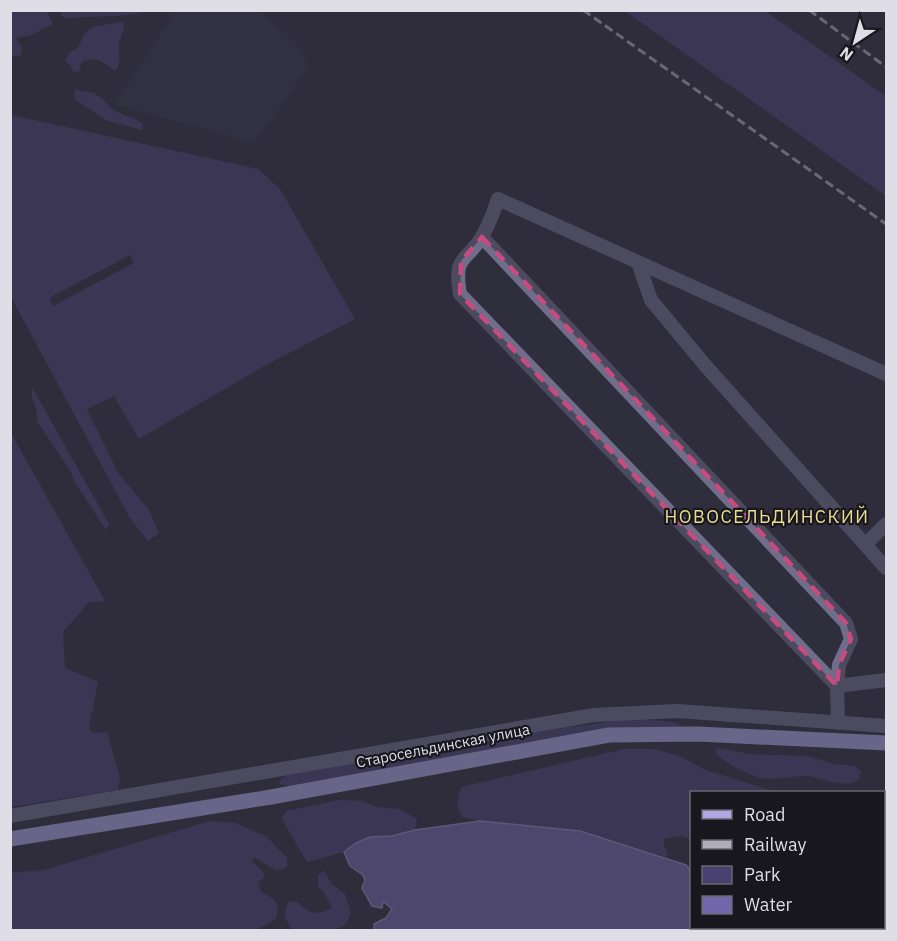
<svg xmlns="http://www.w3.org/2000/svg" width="897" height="941" viewBox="0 0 897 941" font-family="'IBM Plex Sans',sans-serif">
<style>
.built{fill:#373549}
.green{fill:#48416f;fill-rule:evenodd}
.water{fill:#7167aa;stroke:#928bbc;stroke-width:1.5}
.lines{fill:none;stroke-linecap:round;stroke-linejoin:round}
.minor{stroke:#706d8a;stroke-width:14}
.major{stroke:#b0a8e5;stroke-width:15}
.rail{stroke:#aeadb8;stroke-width:3;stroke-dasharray:9 4.5;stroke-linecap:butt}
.marked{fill:none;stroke:#c94a7e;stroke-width:4.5;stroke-dasharray:12 8;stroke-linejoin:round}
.labels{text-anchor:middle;stroke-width:4.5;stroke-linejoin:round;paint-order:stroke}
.street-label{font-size:15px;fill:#dfdee7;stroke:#18171d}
.quarter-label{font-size:18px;letter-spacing:1.5px;fill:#e8df90;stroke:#18171d}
</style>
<rect width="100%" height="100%" fill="#2f2e3c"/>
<!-- built -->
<path class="built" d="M176,10l83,1 37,32 13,24 -55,76 -139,-39z"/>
<!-- green -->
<path class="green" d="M11,10l36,1 6,13 -22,11 -15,3 6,10 -2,8 -9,-1z
M59,11h85l-2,2 -28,3 -50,2z
M625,11h140l121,85v100z
M120,22l4,1c0,8 -3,12 -5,20 -2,11 4,18 -4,28 -10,-8 -21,-16 -33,-9l-3,9 -6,1 -3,-7 -5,-4c2,-8 7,-10 13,-13l6,-14 9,-7z
M76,90l17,3 9,5 11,12 28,12 2,4 -1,4 -37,-10 -30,-21 -1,-6z
M11,115l247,54 22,20 75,130 -91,47 -125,73 -25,-43 -27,13 31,64 31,37 10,23 -11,8 -18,-23 -119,-221zM130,255l4,8 -81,43 -4,-8z
M32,387l77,137 -3,6 -32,-49 -3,-9 -34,-51c1,-14 -7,-21 -5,-34z
M11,433l94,168 -16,1 -26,30 2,36 33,14 -9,45 3,6 15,-1 13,46 -2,12 -107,17z
M622,717l51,5 9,4 -2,2 -389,58 -12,-2 2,-5 7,-4 262,-46c20,-3 55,-4 72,-12z
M719,748l30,6 58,2 27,8 20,2 7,5c-1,5 -2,9 -7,11 -14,5 -33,-4 -46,-6 -16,-1 -32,5 -47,2 -16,-4 -34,-14 -45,-25v-4z
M624,749h30l25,7 29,15 69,21h-85l-1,47 -11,-3 -16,3v7l4,7 -2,4 -86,-26 -100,-10 -18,-4 -5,-11 4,-19z
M340,800l22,1 14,6 23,2 18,10 -2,11 -23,6 -22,1 -14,6 -12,9 -37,10 -25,-43 4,-8z
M210,821l26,2 31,14 20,21v9l-10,4 -22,-13 -4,2 13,13v5l-6,4 3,10 13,7 4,7 -2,13 -20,11h-245v-57l33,-3z
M324,871l8,13 13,10 6,20 -7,12 -10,4h-42l-8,-14 4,-15 9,1c13,12 19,14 35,6l-7,-14 -7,-8v-11z"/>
<!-- water -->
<path class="water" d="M480,821l100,10 106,34 5,6 1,57h192v-80l2,1v81h-512v-6l12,-6 6,-9 -9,-8 -1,7 -10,-2 -10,-18 3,-8 -2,-5 -13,-9 -6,-14 12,-9 14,-6 22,-1 23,-6z"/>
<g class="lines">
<!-- minor -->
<path class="minor" d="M482,237l364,386 5,16 -12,26 -2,21 1,37
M638,262l13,38 53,64 182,204
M866,544l20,-20
M837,686l-377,-392c-7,-41 7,-31 23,-59 6,-11 11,-24 15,-36l388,175
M837,686l49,-6
M10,816l584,-101 83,-4 209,15"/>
<!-- major -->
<path class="major" d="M10,839l261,-42 338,-62 89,-1 188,9"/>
<!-- rail -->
<path class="rail" d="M583,10l303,214
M809,10l77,57"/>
</g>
<!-- marked area -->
<path d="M0 0H897V941H0ZM482,237l364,386 5,16 -12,26 -2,21 -377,-392 1,-33z" fill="#2f2e3c" fill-opacity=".55" fill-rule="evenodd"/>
<path class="marked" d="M482,237l364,386 5,16 -12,26 -2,21 -377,-392 1,-33z"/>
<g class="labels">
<!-- street labels -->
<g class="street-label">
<text transform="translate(443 746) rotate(-11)" y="5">Старосельдинская улица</text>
</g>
<!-- quarter labels -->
<g class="quarter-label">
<text x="767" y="523">НОВОСЕЛЬДИНСКИЙ</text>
</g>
</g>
<!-- border -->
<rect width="897" height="941" fill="none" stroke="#dfdee7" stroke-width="24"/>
<!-- legend -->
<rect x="690" y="791" width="195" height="138" fill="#18171d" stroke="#68676e" stroke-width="1.5"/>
<rect x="702" y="810" width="30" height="9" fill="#b0a8e5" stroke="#68676e" stroke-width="1.5"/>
<text x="744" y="821" font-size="18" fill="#dfdee7">Road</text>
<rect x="702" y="840" width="30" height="9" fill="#aeadb8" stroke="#68676e" stroke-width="1.5"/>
<text x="744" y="851" font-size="18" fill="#dfdee7">Railway</text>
<rect x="702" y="866" width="30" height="18" fill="#48416f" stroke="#68676e" stroke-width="1.5"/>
<text x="744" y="881" font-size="18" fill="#dfdee7">Park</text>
<rect x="702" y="896" width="30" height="18" fill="#7167aa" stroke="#68676e" stroke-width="1.5"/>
<text x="744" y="911" font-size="18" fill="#dfdee7">Water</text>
<!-- north arrow -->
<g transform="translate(855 42) rotate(216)" stroke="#18171d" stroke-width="4.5" paint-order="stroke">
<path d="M0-4.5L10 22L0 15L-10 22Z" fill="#dfdee7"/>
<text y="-9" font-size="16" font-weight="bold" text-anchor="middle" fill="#dfdee7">N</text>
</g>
</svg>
